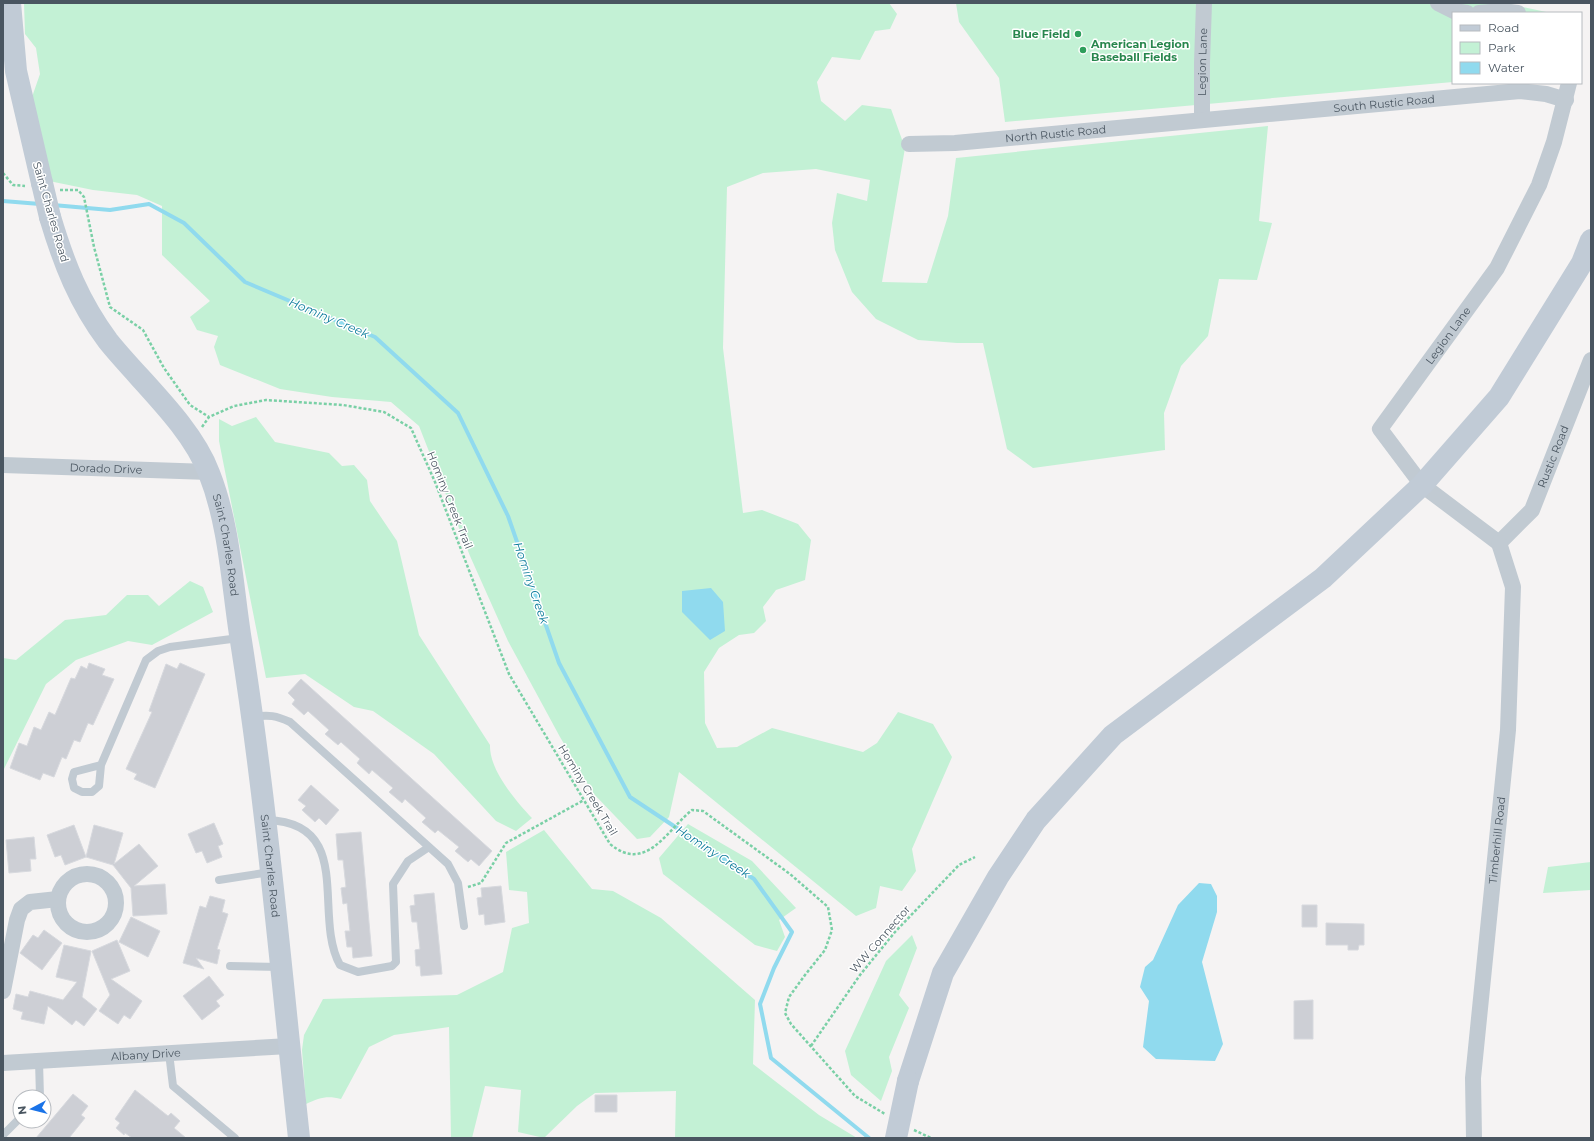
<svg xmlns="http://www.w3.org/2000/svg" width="1594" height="1141" viewBox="0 0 1594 1141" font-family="Montserrat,sans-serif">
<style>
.green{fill:#c3f1d5}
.water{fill:#90daee}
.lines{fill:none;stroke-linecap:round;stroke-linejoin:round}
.stream{stroke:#90daee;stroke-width:4}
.building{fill:#cdcfd5;stroke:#d7d9de}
.path{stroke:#7ad0a6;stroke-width:2.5;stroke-dasharray:3 2;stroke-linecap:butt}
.lane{stroke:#c1cad2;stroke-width:8}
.street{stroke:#c1cad2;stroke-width:16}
.secondary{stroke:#c1cbd6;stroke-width:22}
.secondary-bridge{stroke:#c1cbd6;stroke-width:22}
.leisure-dot{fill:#2e9e5b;stroke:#fff;stroke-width:1.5}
.labels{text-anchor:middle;stroke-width:3;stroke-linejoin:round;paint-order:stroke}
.leisure-label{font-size:11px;font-weight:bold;fill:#27864d;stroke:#fff;text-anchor:end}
.street-label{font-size:11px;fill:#4a5661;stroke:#fff}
.water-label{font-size:12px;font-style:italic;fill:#0c7c9b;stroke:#fff}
</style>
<rect width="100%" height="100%" fill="#f5f3f3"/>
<!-- green -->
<path class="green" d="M24,3h865l8,11 -7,15 -15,2 -15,29 -28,-3 -15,25 4,19 24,20 17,-16 29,4 14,39 -23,134 45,1 21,-67 8,-58 312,-32 -9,95 13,2 -15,57 -38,-1 -11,57 -27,30 -17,47 1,37 -132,18 -26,-19 -24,-106h-26l-39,-3 -42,-21 -24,-27 -17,-42 -3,-27 5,-30 30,8 3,-21 -54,-11 -53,4 -36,14 -4,161 20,165 19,-3 36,14 13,16 -6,40 -29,10 -13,17 3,14 -12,12 -15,2 -20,13 -15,24 1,51 12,25 20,-1 35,-19 91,24 14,-9 21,-31 35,12 19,33 -40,92 4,22 -14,20 -22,-5 -4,22 -20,8 -177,-144 -10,45 -19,20 -13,2 -44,-46 -33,-56 -52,-96 -38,-85 -51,-130 -28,-24 -59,-5 -52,-8 -60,-24 -6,-18 4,-11 -21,-6 -7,-13 20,-16 -48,-46v-49l-25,-11 -44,-5 -44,-9 -17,-84 8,-23 -4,-26 -11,-14z
M956,3h548l47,10h-98v69l-448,40 -6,-44 -40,-56z
M256,417l19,25 54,11 13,13 12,-1 13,15 3,21 27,40 22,94 71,110c-1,25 26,56 42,73l-16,13 -20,-10 -62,-67 -61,-43 -19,-4 -49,-33 -39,4 -47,-237v-22l13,7z
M190,581l13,6 10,25 -61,33 -24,-4 -52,19 -30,24 -43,87v-113l13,2 49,-40 41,-5 21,-20h21l11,11z
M688,824l64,37 44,47 -17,12 6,17 -8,14 -22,-6 -92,-71 -4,-16z
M544,830l48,59 21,2 48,27 94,82 -2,64 66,51 38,23h-182l1,-47 -81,2 -18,13 -33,32 -26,-6 3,-42 -36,-4 -13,52h-21l-2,-111 -55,8 -25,12 -28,52c-14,-4 -22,-1 -35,5l-4,-54 2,-15 19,-36 134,-4 46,-23 9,-44 17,-5 -2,-31 -18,-2 -3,-38z
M1591,862v28l-48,3 5,-26z
M912,935l5,13 -18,47 10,13 -20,49 3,14 -11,30 -30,-26 -6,-24 41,-90z"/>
<!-- water -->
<path class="water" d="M711,588l12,14 2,29 -15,9 -28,-28v-21z
M1199,883l12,1 6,12v16l-15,50 21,82 -8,17 -59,-2 -13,-12 6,-46 -9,-14 5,-20 8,-7 25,-55z"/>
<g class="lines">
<!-- stream -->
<path class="stream" d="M3,201l37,3
M53,205l57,5 39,-6 35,19 61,59 130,55 83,76 50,103 51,147 71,134 124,82 38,53 -18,36 -14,36 11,54 98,80"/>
</g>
<!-- building -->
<path class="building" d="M89,663l16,6 -3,6 12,4 -21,46 -5,-2 -8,19 -6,-2 -8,19 -4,-2 -8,20 -11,-4 -3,7 -30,-12 9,-25 8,3 7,-19 7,3 8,-18 6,3 16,-37 4,1 6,-13 6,3z
M180,663l25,11 -50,114 -21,-9 3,-5 -11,-5 26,-57 -3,-1 17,-47 11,5z
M301,679l191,172 -13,15 -8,-7 -3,3 -13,-11 4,-4 -21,-17 -3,3 -13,-11 4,-4 -21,-19 -3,4 -13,-11 4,-4 -21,-18 -3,4 -12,-11 3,-4 -19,-17 -3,3 -13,-11 4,-4 -21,-19 -4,4 -12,-11 3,-4 -7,-7z
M311,785l28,25 -13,15 -7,-7 -4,4 -13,-12 4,-4 -8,-6z
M214,823l9,21 -5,2 4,11 -15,6 -5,-12 -6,2 -8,-19z
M74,825l12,32 -21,8 -4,-10 -6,2 -8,-22z
M94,825l29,8 -9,31 25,-20 19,22 -24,20 31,-2 2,30 -34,2 -2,-28 -18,-23 -27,-8z
M361,832l11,124 -19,2 -1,-11h-5l-2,-16h5l-3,-28 -4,1 -2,-16 5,-1 -3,-27h-5l-2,-26z
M34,837l2,22h-6l1,12 -22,2 -3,-33z
M501,886l4,36 -20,3 -1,-11 -5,1 -2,-17 5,-1 -1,-9z
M434,893l8,81 -21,2 -1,-10h-4l-1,-16 5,-1 -3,-27h-5l-2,-16 5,-1 -1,-10z
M210,896l15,4 -3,12 6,2 -11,35 3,1 -3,14 -21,-6 8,11 -21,-6 17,-57 6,2z
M1302,905h15v22h-15z
M131,917l29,14 -12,26 -29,-15z
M1326,923l38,1v21h-5l-1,5h-10v-5h-22z
M44,930l18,13 -20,27 -22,-17 13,-18 5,3z
M117,940l13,31 -19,8 31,22 -12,18 -6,-4 -6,9 -19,-13 11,-16 -18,-44z
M64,945l27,6 -9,46 15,12 -13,17 -8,-6 -4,5 -24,-19 -4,18 -23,-5 2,-7 -10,-3 3,-15 12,3 2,-6 33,9 14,-18 -21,-5z
M209,976l15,19 -8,6 4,5 -18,14 -19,-24z
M1313,1000v39h-19v-38z
M135,1090l33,26 3,-3 9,8 -6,7 12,10h-54l-7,-5 -1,2 -8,-7 4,-5 -5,-4z
M73,1094l15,12 -7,9 4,3 -16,20h-33z
M595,1095h22v17h-22z"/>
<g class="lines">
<!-- path -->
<path class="path" d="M3,173l10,12 12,1
M60,190h18l6,7 10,50 16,60 33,23 21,38 26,37 19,12
M202,427l7,-10 25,-11 32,-6 77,5 41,7 27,16 24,54 74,192 101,170c36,30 57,-14 82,-34l11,1 87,63 38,33 4,23 -7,20 -20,25 -16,22 -4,16 6,11 64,72 30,18
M468,887l13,-4 25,-40 78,-43
M811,1046l49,-71 35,-43 64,-67 16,-8
M914,1130l17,8"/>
<!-- lane -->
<path class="lane" d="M254,717c14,-3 23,-1 36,5l158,142 10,19 6,43
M101,765l-2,21 -7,6h-10l-8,-4 -2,-9 2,-7 27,-7 45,-105 12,-9 12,-4 69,-9
M267,820c89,3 45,95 73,145l18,7 34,-6 4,-4 -3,-78 15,-23 21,-14
M219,880l51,-8
M230,966l51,1
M169,1053l4,33 62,52
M39,1061l1,36
M3,1135l17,-17"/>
<!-- street -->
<g class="street">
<path d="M1438,3l16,8 13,2"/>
<path d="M1479,13l23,-2 16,2"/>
<path id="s1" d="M1202,120v-57l2,-60"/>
<path id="s2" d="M909,144l46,-1 565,-52 26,3 20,6"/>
<path id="s3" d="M3,465l206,7"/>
<path id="s4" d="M1499,543l-77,-58 -42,-56 117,-161 42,-83 15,-43 15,-59"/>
<path id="s5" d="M1499,543l33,-33 59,-150"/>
<circle cx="87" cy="903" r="29"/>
<path d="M3,991l14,-71 4,-11 9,-7 28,-3"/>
<path id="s6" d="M3,1063l286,-17"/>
<path id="s7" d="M1474,1138l-1,-60 35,-348 5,-143 -14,-44"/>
</g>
<!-- secondary -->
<g class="secondary">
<path d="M10,3l6,68 26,112"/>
<path id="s8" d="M50,217c14,47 29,85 58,124 32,40 83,84 101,132 21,53 23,112 32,168 26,165 40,331 58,497"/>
<path d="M908,1081l35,-108 55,-96 38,-57 77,-85 210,-157 99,-93 77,-88 83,-134 9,-23"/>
</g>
<!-- secondary-bridge -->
<path class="secondary-bridge" d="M42,183l8,34
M896,1138l12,-57"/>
</g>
<!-- markers -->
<g class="leisure-dot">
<circle cx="1078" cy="34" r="4"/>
<circle cx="1083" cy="50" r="4"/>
</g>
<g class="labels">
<!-- leisure labels -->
<g class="leisure-label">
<text x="1070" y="38">Blue Field</text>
<text x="1091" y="48" text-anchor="start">American Legion<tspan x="1091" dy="13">Baseball Fields</tspan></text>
</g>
<!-- street labels -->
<g class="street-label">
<text dy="4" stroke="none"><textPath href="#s1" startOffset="58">Legion Lane</textPath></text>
<text dy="4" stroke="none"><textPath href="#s2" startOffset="477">South Rustic Road</textPath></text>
<text dy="4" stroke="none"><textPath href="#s2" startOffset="147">North Rustic Road</textPath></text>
<text transform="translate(51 212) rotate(74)" y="4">Saint Charles Road</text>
<text dy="4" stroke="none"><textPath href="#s4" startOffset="282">Legion Lane</textPath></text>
<text dy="4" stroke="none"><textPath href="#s5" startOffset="104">Rustic Road</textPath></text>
<text dy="4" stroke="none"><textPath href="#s3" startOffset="103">Dorado Drive</textPath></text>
<text transform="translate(450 500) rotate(68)" y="4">Hominy Creek Trail</text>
<text dy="4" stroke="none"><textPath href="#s8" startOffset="379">Saint Charles Road</textPath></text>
<text transform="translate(588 790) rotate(59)" y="4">Hominy Creek Trail</text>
<text dy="4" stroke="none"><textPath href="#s7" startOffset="299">Timberhill Road</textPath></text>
<text dy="4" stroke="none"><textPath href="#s8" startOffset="703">Saint Charles Road</textPath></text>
<text transform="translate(880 939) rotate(-49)" y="4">WW Connector</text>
<text dy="4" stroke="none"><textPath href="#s6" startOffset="143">Albany Drive</textPath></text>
</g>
<!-- water labels -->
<g class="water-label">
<text transform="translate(329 318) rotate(23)" y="4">Hominy Creek</text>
<text transform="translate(531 583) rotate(71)" y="4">Hominy Creek</text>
<text transform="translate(713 852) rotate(33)" y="4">Hominy Creek</text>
</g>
</g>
<!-- border -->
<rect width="1594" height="1141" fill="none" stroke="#4a5661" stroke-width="8"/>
<!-- legend -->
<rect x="1452" y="12" width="130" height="72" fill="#ffffff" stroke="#b7bbc0"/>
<rect x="1460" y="25" width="20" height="6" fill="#c1cbd6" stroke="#b7bbc0"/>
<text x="1488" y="32" font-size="12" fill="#4a5661">Road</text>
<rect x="1460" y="42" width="20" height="12" fill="#c3f1d5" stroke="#b7bbc0"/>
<text x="1488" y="52" font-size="12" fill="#4a5661">Park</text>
<rect x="1460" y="62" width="20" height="12" fill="#90daee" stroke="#b7bbc0"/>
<text x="1488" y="72" font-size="12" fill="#4a5661">Water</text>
<!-- north arrow -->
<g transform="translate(32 1109) rotate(263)"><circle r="19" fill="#ffffff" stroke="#b7bbc0"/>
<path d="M0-3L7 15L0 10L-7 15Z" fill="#1a73e8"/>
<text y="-6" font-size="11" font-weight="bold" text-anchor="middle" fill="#4a5661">N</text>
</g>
</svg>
